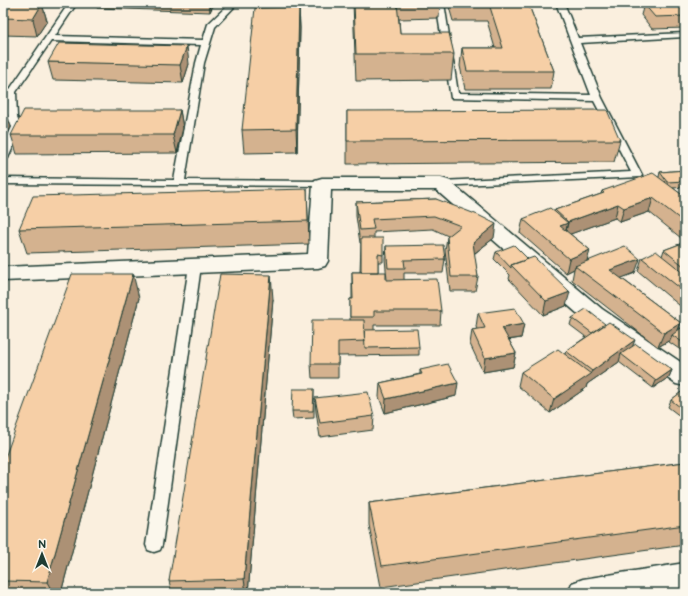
<svg xmlns="http://www.w3.org/2000/svg" width="688" height="596" viewBox="0 0 688 596" font-family="'Balsamiq Sans',sans-serif">
<style>
.lines{fill:none;stroke-linecap:round;stroke-linejoin:round}
.lane-casing{stroke:#1f3d34;stroke-width:3}
.street-casing{stroke:#1f3d34;stroke-width:3}
.lane{fill:#fbf7ec;fill-rule:evenodd}
.street{fill:#fbf7ec;fill-rule:evenodd}
.wall{fill:#d4b28f;stroke:#1f3d34}
.shaded-wall{fill:#ac9174;stroke:#1f3d34}
.building{fill:#f6cfa6;stroke:#1f3d34}
</style>
<rect width="100%" height="100%" fill="#faefde"/>
<filter id="ink" filterUnits="userSpaceOnUse"><feTurbulence type="fractalNoise" baseFrequency=".025" numOctaves="2"/><feDisplacementMap in="SourceGraphic" scale="8" xChannelSelector="R" yChannelSelector="G"/><feConvolveMatrix kernelMatrix="1 2 1 2 8 2 1 2 1" color-interpolation-filters="sRGB"/></filter>
<g filter="url(#ink)">
<g class="lines">
<defs>
<path id="lane" d="M69,3h8l-22,33 148,4 5,-16 22,-21h8l-23,24 -11,36 -19,117 137,1 4,1 1,2 -1,2 -323,-2v-6l171,2 22,-117 5,-18 -150,-4 -35,51 1,25 5,10 -14,31 -5,3v-14l9,-20 -5,-10 1,-25z
M436,3h8l14,90 133,2 -35,-92h8l14,35 107,-5v4l-105,6 22,55 40,77 -1,2 -204,9 -1,-2 1,-2 4,-1 190,-9 -37,-71 -143,-3z
M195,262l4,1 2,3 -39,279 -2,5 -6,2 -6,-2 -2,-5 43,-279 2,-3z"/>
<path id="street" d="M322,178h119l7,2 154,129 83,56v21l-9,-2 -90,-63 -150,-131h-105l-3,71 -3,5 -7,2 -315,13v-14l305,-13 5,-70 2,-4z
M685,563v28l-13,2h-104l4,-10 11,-4z"/>
</defs>
<!-- lane casing -->
<use href="#lane" class="lane-casing"/>
<!-- street casing -->
<use href="#street" class="street-casing"/>
<!-- lane -->
<use href="#lane" class="lane"/>
<!-- street -->
<use href="#street" class="street"/>
</g>
<!-- wall -->
<path class="wall" d="M96,3h118l-4,9 -113,-4z
M353,3h87l-1,15 -40,1 1,14 54,21 -3,26 -95,1z
M450,3h78l26,68 -3,18h-86l-5,-23 2,-18h33l-8,-27h-34l-4,-14z
M641,3h44v25l-33,1 -11,-14 2,-7 -3,-4z
M3,4h39l5,17 -10,15 -34,-1z
M299,7l1,21 -3,124 -53,1 -2,-23z
M48,62l141,2 -6,19 -130,-3z
M685,98v20l-4,-7z
M180,110l3,18 -6,25 -160,1 -6,-19z
M347,111l273,29 -6,22 -267,2z
M685,170v17l-12,1 12,9v39l-4,2 -32,-26 -29,10 -5,-4 -45,16 20,16 -3,11 48,12 -14,5 60,45 -3,7 7,-5v28l-16,-11 1,-2 -12,7 -86,-67 2,-11 -8,4 -46,-40 3,-14 31,-7 1,-2 46,-16 1,-3 57,-14 1,-5z
M307,189l2,55 -282,9 -8,-24z
M436,199l58,39 -20,16 4,23 -3,14h-25l-5,-41 2,-13 1,-1 -15,-7 -59,3v6l9,17v7h-5v10l8,8h1l-2,-21 1,-13 59,13 -2,14h-39v6l37,32 -1,14h-66v5l45,17v8l-81,1v22h-26l-1,-14 39,-44v-21h2v-27h8l1,-29h-1l-4,-27v-14z
M685,242v68l-47,-39 4,-13 20,-2 2,-6z
M496,252l70,54 -23,9 -34,-36 1,-4 -16,-16z
M139,298l-78,295h-58v-130z
M273,299l-25,294h-76l-3,-12z
M478,313l46,11 -3,14 -12,2 7,13 -3,14 -30,5 -13,-28 2,-14 5,-1 -1,-2z
M572,318l60,29 40,23 -3,7 -16,11 -34,-26 -32,22 -1,4 -36,25 -32,-27 3,-14 44,-18 1,-3 20,-14 -16,-12z
M420,370l36,26 -71,17 -6,-16 1,-14 40,-9z
M314,389v29l-21,1 -1,-8z
M685,389v31l-17,-13 3,-7z
M315,398l59,18 -1,14 -53,7 -4,-25z
M685,462v83l-304,42 -12,-62v-22z"/>
<!-- shaded-wall -->
<path class="shaded-wall" d="M209,3h5l-4,9z
M42,4l5,17 -10,15 -4,-17z
M299,7l1,21 -3,124 -1,-23z
M187,46l2,18 -6,19 -3,-18z
M180,110l3,18 -6,25 -4,-18z
M7,114l4,13 -8,16v-21z
M653,198l-4,14 -29,10 4,-14z
M618,204l-3,14 -50,18 3,-14z
M568,223l-4,14 -4,-11z
M496,224l-2,14 -23,18 2,-13z
M685,228v8l-4,2z
M590,250l-4,14 -11,2 -1,3 -8,4 3,-14z
M640,259l-5,14 -29,11 4,-14z
M133,274l6,24 -78,295h-8l-6,-11z
M271,275l2,24 -25,294h-2l-2,-14z
M570,292l-4,14 -23,9 3,-14z
M681,323l-6,14 -3,-2 -2,5 -12,7 6,-14z
M524,324l-3,14 -21,3 2,-13z
M635,340l-5,13 -9,1 -2,8 -32,22 -1,4 -36,25 4,-14 36,-25 2,-3z
M516,353l-3,14 -30,5 2,-14z
M672,370l-3,7 -16,11 3,-7z
M458,383l-2,13 -71,17 1,-14z"/>
<!-- building -->
<path class="building" d="M354,3h43l3,30h49l5,21h-98z
M454,3h74l26,68h-87l-5,-23h41l-14,-44 -34,1z
M656,3h29v13l-30,1 -11,-13z
M3,4h39l-9,15 -30,-1z
M299,7l-3,122 -54,1 13,-122z
M59,43l128,3 -7,19 -132,-3z
M24,110h156l-7,25h-162z
M607,110l13,30 -273,1v-30z
M3,114h4l-4,8z
M685,170v11l-18,1 -7,-10z
M653,173l32,24v26l-32,-25 -29,10 -6,-4 -50,18 -13,-12 49,-17 -2,-2z
M307,189l1,32 -289,8 14,-33z
M436,199l42,16 18,9 -23,19 5,34h-27l-4,-40 14,-11 -27,-10 -62,3 2,10 -14,1 -4,-28z
M550,208l18,15 -8,3 30,24 -21,9 -46,-40z
M361,238h22v17l-5,-1v18h-17z
M685,242v25l-21,-17z
M443,245l2,14 -41,1 1,8h-17l-2,-22z
M514,245l14,14 -17,6v3l-15,-16z
M625,246l15,13 -30,11 71,53 -17,10 -89,-67z
M656,251l29,23v18l-43,-34z
M534,257l36,35 -24,9 -35,-36z
M352,272h34v8l51,-1 4,32h-67v6h-24v-18h3z
M72,274h61l-86,308 -44,-1v-118z
M220,274l51,1 -27,304 -75,2z
M515,308l9,16 -22,4 14,25 -31,5 -13,-28 13,-2 -7,-15z
M586,309l19,15 -13,9 -20,-15z
M312,320h52l1,21 -27,1v22h-27z
M609,322l26,18 -43,31 -26,-20z
M685,325v19l-13,-9z
M417,329l2,18 -54,1 -1,-18z
M636,344l36,26 -16,11 -35,-27z
M558,349l33,25 -37,25 -33,-27z
M448,364l10,19 -72,16 -6,-16 42,-9 -2,-4z
M293,389h21l-1,22h-21z
M685,389v22l-14,-11z
M368,392l6,24 -54,7 -5,-25z
M685,462v63l-303,41 -13,-63z"/>
</g>
<!-- margin -->
<rect width="688" height="596" fill="none" stroke="#fbf7ec" stroke-width="16"/>
<rect x="8" y="8" width="672" height="580" fill="none" stroke="#1f3d34" stroke-width="1.5" filter="url(#ink)"/>
<!-- north arrow -->
<g transform="translate(42 554)" stroke="#fbf7ec" stroke-width="3" paint-order="stroke">
<path d="M0-3L7 15L0 10L-7 15Z" fill="#1f3d34"/>
<text y="-6" font-size="11" font-weight="bold" text-anchor="middle" fill="#1f3d34">N</text>
</g>
</svg>
